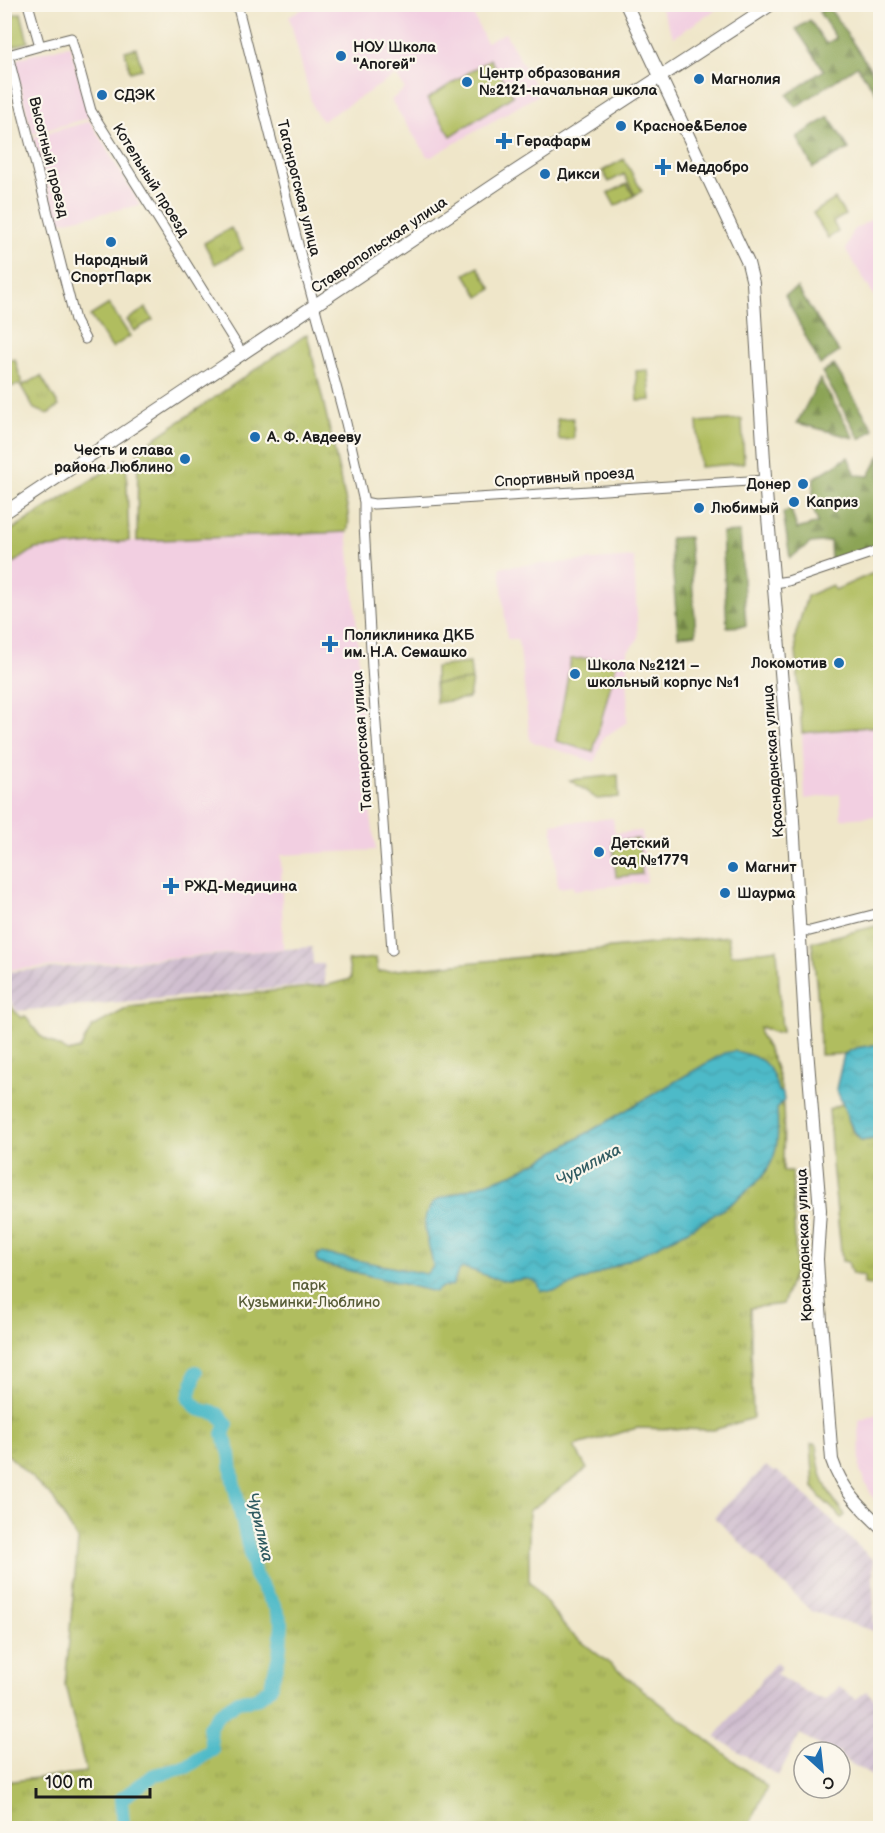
<svg xmlns="http://www.w3.org/2000/svg" width="885" height="1833" viewBox="0 0 885 1833" font-family="'Balsamiq Sans',sans-serif">
<style>
.built{fill:#f2cfe1}
.industrial{fill:url(#industrial-furrows)}
.green{fill:#b0bd5f;stroke:#666c3e;stroke-width:1.5}
.forest{fill:url(#forest-firs);stroke:#546039;stroke-width:1.5}
.park{fill:url(#park-tufts);stroke:#666c3e;stroke-width:1.5}
.water{fill:url(#water-waves);stroke:#356b72;stroke-width:1.5}
.lines{fill:none;stroke-linecap:round;stroke-linejoin:round}
.river{stroke:#4ebac8;stroke-width:14}
.street-casing{stroke:#666359;stroke-width:11}
.secondary-casing{stroke:#666359;stroke-width:14}
.street{stroke:#fff;stroke-width:9}
.secondary{stroke:#fff;stroke-width:12}
.poi-dot{fill:#1f6fb2;stroke:#fbf7ec;stroke-width:2}
.labels{text-anchor:middle;stroke-width:4.5;stroke-linejoin:round;paint-order:stroke}
.poi-label{font-size:15px;font-weight:bold;fill:#1c1c1c;stroke:#fbf7ec;text-anchor:start}
.street-label{font-size:15px;fill:#1c1c1c;stroke:#fbf7ec}
.park-label{font-size:15px;fill:#575c37;stroke:#fbf7ec}
.water-label{font-size:16px;font-style:italic;fill:#305b61;stroke:#fbf7ec}
</style>
<defs>
<pattern id="industrial-furrows" width="10" height="10" patternUnits="userSpaceOnUse" patternTransform="scale(1.5)"><rect width="10" height="10" fill="#cfbdcf"/><path d="M-1 1l2-2M0 10L10 0M9 11l2-2" fill="none" stroke="#b1a2b1"/></pattern>
<pattern id="forest-firs" width="22" height="20" patternUnits="userSpaceOnUse" patternTransform="scale(1.5)"><rect width="22" height="20" fill="#8ca456"/><path d="M5 1l3.5 6h-7zM16 11l3.5 6h-7z" fill="#728546"/></pattern>
<pattern id="park-tufts" width="24" height="20" patternUnits="userSpaceOnUse" patternTransform="scale(1.5)"><rect width="24" height="20" fill="#b0bd5f"/><path d="M3 7l-1-3M5 7V3M7 7l1-3M15 17l-1-3M17 17v-4M19 17l1-3" fill="none" stroke="#97a252"/></pattern>
<pattern id="water-waves" width="16" height="10" patternUnits="userSpaceOnUse" patternTransform="scale(1.5)"><rect width="16" height="10" fill="#4ebac8"/><path d="M0 5q4-4 8 0t8 0" fill="none" stroke="#449fab"/></pattern>
</defs>
<rect width="100%" height="100%" fill="#fbf7ec"/>
<filter id="ink" filterUnits="userSpaceOnUse"><feTurbulence type="fractalNoise" baseFrequency=".0167" numOctaves="2"/><feDisplacementMap in="SourceGraphic" scale="12" xChannelSelector="R" yChannelSelector="G"/><feConvolveMatrix kernelMatrix="1 2 1 2 8 2 1 2 1" color-interpolation-filters="sRGB"/></filter>
<filter id="wash" filterUnits="userSpaceOnUse"><feTurbulence type="fractalNoise" baseFrequency=".008" numOctaves="4" result="noise"/><feDisplacementMap in="SourceGraphic" scale="24" xChannelSelector="R" yChannelSelector="G"/><feGaussianBlur stdDeviation="1.35" result="paint"/><feColorMatrix in="noise" values="0 0 0 0 0 0 0 0 0 0 0 0 0 0 0 0 0 1.4 0 .05"/><feComposite in="paint" operator="in"/></filter>
<g filter="url(#wash)">
<rect width="100%" height="100%" fill="#efe6c9"/>
<!-- built -->
<path class="built" d="M311,5h158l17,37 19,-9 35,61 -109,63 -4,-1 -36,-56 14,-11 -9,-14 -74,46 -9,-13 -24,-92z
M659,5h64l-49,32z
M70,45l19,73 -57,16 -17,-70 4,-6z
M90,121l50,84 -83,18 -24,-86z
M880,214v92l-34,-56 6,-19z
M347,532l9,84 10,167 10,67 -95,5 2,94 -278,21v-401l30,-20 98,-8z
M634,557l4,82 -10,12 -1,71 -24,16 -8,24 -65,-21 -10,-92 -3,-10h-10l-7,-72z
M880,726v90l-39,3 -1,-25 -35,5 -3,-66z
M613,818l2,15 27,-2 5,51 -73,8 -1,-4 -15,2 -6,-64z
M880,1413v92l-7,-7 -13,-26 -1,-51z"/>
<!-- industrial -->
<path class="industrial" d="M312,947l1,17h11l1,20 -308,27 -12,-19v-20z
M766,1466l7,6 4,-1 28,24 68,65 1,71 -63,-20 -97,-94z
M776,1662l6,5 -6,7 39,23 11,3 13,-13 17,12 11,-8 13,15v75l-40,-24v-5h-9l-31,-18 -22,42 -63,-39z"/>
<!-- green -->
<path class="green" d="M21,13l7,29 -23,7v-32z
M490,59l23,37 -62,40 -24,-37z
M627,184l7,12 -19,10 -7,-13z
M478,267l14,22 -13,8 -14,-23z
M109,304l21,32 -18,12 -22,-32z
M15,359l7,25 -13,3 -4,-26z
M648,370l3,30 -13,1 -2,-30z
M742,419l2,44 -44,4 -3,-45z
M880,570v156l-78,7 -7,-96 12,-41 25,-11 3,5z
M618,657l-25,95 -37,-11 15,-82z
M470,663l2,17 -37,4v-17z
M816,1444c3,32 9,46 29,71l-3,3 -23,-22 -5,-8 -3,-44z"/>
<!-- forest -->
<path class="forest" d="M828,6l52,77v15l-23,-32 -61,41 -9,-12 37,-25 -28,-41 14,-9 16,24 10,-6 -17,-26z
M829,117l20,32 -36,19 -16,-31z
M797,288l42,64 -19,13 -35,-70z
M834,365l40,65 -14,9 -38,-67z
M820,379l34,59 -57,-15z
M880,455v88l-49,19 -1,-21 -19,2 -21,15 -7,-45 8,-4 6,20 21,-6 -6,-18 2,-27 34,-21 8,18 13,1z
M740,532l6,94 -19,1 -5,-94z
M689,537l7,97 -18,2 -8,-98z"/>
<!-- park -->
<path class="park" d="M136,48l6,21 -12,3 -5,-21z
M624,159l18,32 -7,4 -11,-21 -15,8 -7,-11z
M835,199l10,16 -12,7 5,10 -10,6 -15,-25z
M231,228l12,21 -28,15 -11,-21z
M146,308l7,12 -19,11 -7,-11z
M307,334c12,49 24,98 34,148 3,14 11,36 6,50l-210,9 1,-91z
M41,376l18,30 -11,8 -14,-5 -13,-23z
M573,418l1,21 -15,1 -2,-21z
M126,458l3,83 -94,8 -30,20v-35z
M472,680l-3,18 -33,5 -1,-19z
M618,775l1,22 -22,2 -27,-19z
M638,839l4,35 -26,3 -3,-36z
M880,925v119l-24,4 -12,6 -24,1 -1,-43 -7,-70z
M728,936l3,19 46,-6 5,83 -6,1 -16,-6 -1,6c31,50 24,82 24,138h9l4,96 -13,37 -33,4 3,110 -39,12 -77,-2 -63,18 13,23 -58,42v69l39,51 199,156 -19,41h-743v-46l81,-10 -21,-87 13,-144 -25,-43 -48,-46 -1,-453 17,19 4,-2 15,20 28,16 12,-3 12,-22 38,-20 198,-22 23,-6 -3,-18 28,-3 2,14z
M844,1103l8,28 9,10 19,-3v148l-16,-2v-8l-12,-2 -4,-12 -6,-1 -10,-97 -3,-55z"/>
<!-- water -->
<path class="water" d="M880,1044v94l-19,3c-13,-15 -16,-35 -25,-52l8,-35 12,-6z
M735,1051c27,6 37,12 43,40l5,2 1,8 -7,7c1,22 3,43 -10,62 -28,41 -124,84 -170,104 -12,5 -25,12 -38,16 -5,2 -12,1 -18,1 -2,-5 -3,-9 -9,-11 -8,-3 -15,1 -23,1 -16,0 -31,-11 -47,-13l-4,4 -6,14 -10,1 -7,5 -117,-29 -2,-4 1,-4 4,-2 105,21 7,-7c-2,-24 -19,-46 3,-67l76,-26 27,-13 185,-108z"/>
<g class="lines">
<!-- river -->
<path class="river" d="M121,1828l2,-2 -2,-27 33,-24 33,-8 25,-17 -3,-23 10,-13 19,-13 18,-2 14,-11 9,-32 3,-32 -7,-17 -20,-32 -22,-95 -3,-26 -7,-20 4,-10 -9,-10 -20,-5 -9,-11 7,-26"/>
</g>
</g>
<g filter="url(#ink)">
<g class="lines">
<defs>
<path id="street" d="M28,4l12,42 -32,9 67,265 10,19
M237,4l65,256 44,163 18,79v22l8,144 20,282
M40,46l31,-8 20,73 152,244
M364,502l10,2 38,-2 353,-22
M774,583l14,-2 92,-31
M799,930l11,1 70,-18"/>
<path id="secondary" d="M626,4l122,259 5,20 13,210 26,310 13,221 15,186 -3,49 2,36 13,165c9,28 28,47 48,66
M4,513l501,-335 267,-174"/>
</defs>
<!-- street casing -->
<use href="#street" class="street-casing"/>
<!-- secondary casing -->
<use href="#secondary" class="secondary-casing"/>
<!-- street -->
<use href="#street" class="street"/>
<!-- secondary -->
<use href="#secondary" class="secondary"/>
</g>
</g>
<!-- markers -->
<g class="poi-dot">
<circle cx="341" cy="56" r="6"/>
<circle cx="699" cy="79" r="6"/>
<circle cx="467" cy="82" r="6"/>
<circle cx="102" cy="95" r="6"/>
<circle cx="621" cy="126" r="6"/>
<path d="M501 132h6v6h6v6h-6v6h-6v-6h-6v-6h6z"/>
<path d="M660 158h6v6h6v6h-6v6h-6v-6h-6v-6h6z"/>
<circle cx="545" cy="174" r="6"/>
<circle cx="111" cy="242" r="6"/>
<circle cx="255" cy="437" r="6"/>
<circle cx="185" cy="459" r="6"/>
<circle cx="803" cy="484" r="6"/>
<circle cx="794" cy="502" r="6"/>
<circle cx="699" cy="508" r="6"/>
<path d="M327 635h6v6h6v6h-6v6h-6v-6h-6v-6h6z"/>
<circle cx="839" cy="663" r="6"/>
<circle cx="575" cy="674" r="6"/>
<circle cx="599" cy="852" r="6"/>
<circle cx="733" cy="867" r="6"/>
<path d="M168 877h6v6h6v6h-6v6h-6v-6h-6v-6h6z"/>
<circle cx="725" cy="893" r="6"/>
</g>
<g class="labels">
<!-- poi labels -->
<g class="poi-label">
<text x="353" y="52">НОУ Школа<tspan x="353" dy="17">"Апогей"</tspan></text>
<text x="479" y="78">Центр образования<tspan x="479" dy="17">№2121-начальная школа</tspan></text>
<text x="711" y="84">Магнолия</text>
<text x="114" y="100">СДЭК</text>
<text x="633" y="131">Красное&amp;Белое</text>
<text x="516" y="146">Герафарм</text>
<text x="676" y="172">Меддобро</text>
<text x="557" y="179">Дикси</text>
<text x="111" y="265" text-anchor="middle">Народный<tspan x="111" dy="17">СпортПарк</tspan></text>
<text x="267" y="442">А. Ф. Авдееву</text>
<text x="173" y="455" text-anchor="end">Честь и слава<tspan x="173" dy="17">района Люблино</tspan></text>
<text x="791" y="489" text-anchor="end">Донер</text>
<text x="806" y="507">Каприз</text>
<text x="711" y="513">Любимый</text>
<text x="344" y="640">Поликлиника ДКБ<tspan x="344" dy="17">им. Н.А. Семашко</tspan></text>
<text x="827" y="668" text-anchor="end">Локомотив</text>
<text x="587" y="670">Школа №2121 –<tspan x="587" dy="17">школьный корпус №1</tspan></text>
<text x="611" y="848">Детский<tspan x="611" dy="17">сад №1779</tspan></text>
<text x="745" y="872">Магнит</text>
<text x="184" y="891">РЖД-Медицина</text>
<text x="737" y="898">Шаурма</text>
</g>
<!-- street labels -->
<g class="street-label">
<text transform="translate(49 157) rotate(76)" y="5">Высотный проезд</text>
<text transform="translate(151 180) rotate(58)" y="5">Котельный проезд</text>
<text transform="translate(299 188) rotate(76)" y="5">Таганрогская улица</text>
<text transform="translate(379 245) rotate(-34)" y="5">Ставропольская улица</text>
<text transform="translate(564 477) rotate(-4)" y="5">Спортивный проезд</text>
<text transform="translate(362 741) rotate(-94)" y="5">Таганрогская улица</text>
<text transform="translate(773 761) rotate(-94)" y="5">Краснодонская улица</text>
<text transform="translate(804 1245) rotate(-92)" y="5">Краснодонская улица</text>
</g>
<!-- park labels -->
<g class="park-label">
<text x="309" y="1290">парк<tspan x="309" dy="17">Кузьминки-Люблино</tspan></text>
</g>
<!-- water labels -->
<g class="water-label">
<text transform="translate(588 1164) rotate(-28)" y="6">Чурилиха</text>
<text transform="translate(261 1527) rotate(77)" y="6">Чурилиха</text>
</g>
</g>
<!-- margin -->
<rect width="885" height="1833" fill="none" stroke="#fbf7ec" stroke-width="24"/>
<!-- north arrow -->
<g transform="translate(822 1770) rotate(153)"><circle r="28" fill="#fbf7ec" stroke="#a29f99" stroke-width="1.5"/>
<path d="M0-4.5L10 22L0 15L-10 22Z" fill="#1f6fb2"/>
<text y="-9" font-size="16" font-weight="bold" text-anchor="middle" fill="#1c1c1c">С</text>
</g>
<!-- scale -->
<path d="M36 1788v9h114v-9" fill="none" stroke="#1c1c1c" stroke-width="3"/>
<text x="45" y="1788" font-size="18" fill="#1c1c1c" stroke="#fbf7ec" stroke-width="4.5" paint-order="stroke">100 m</text>
</svg>
